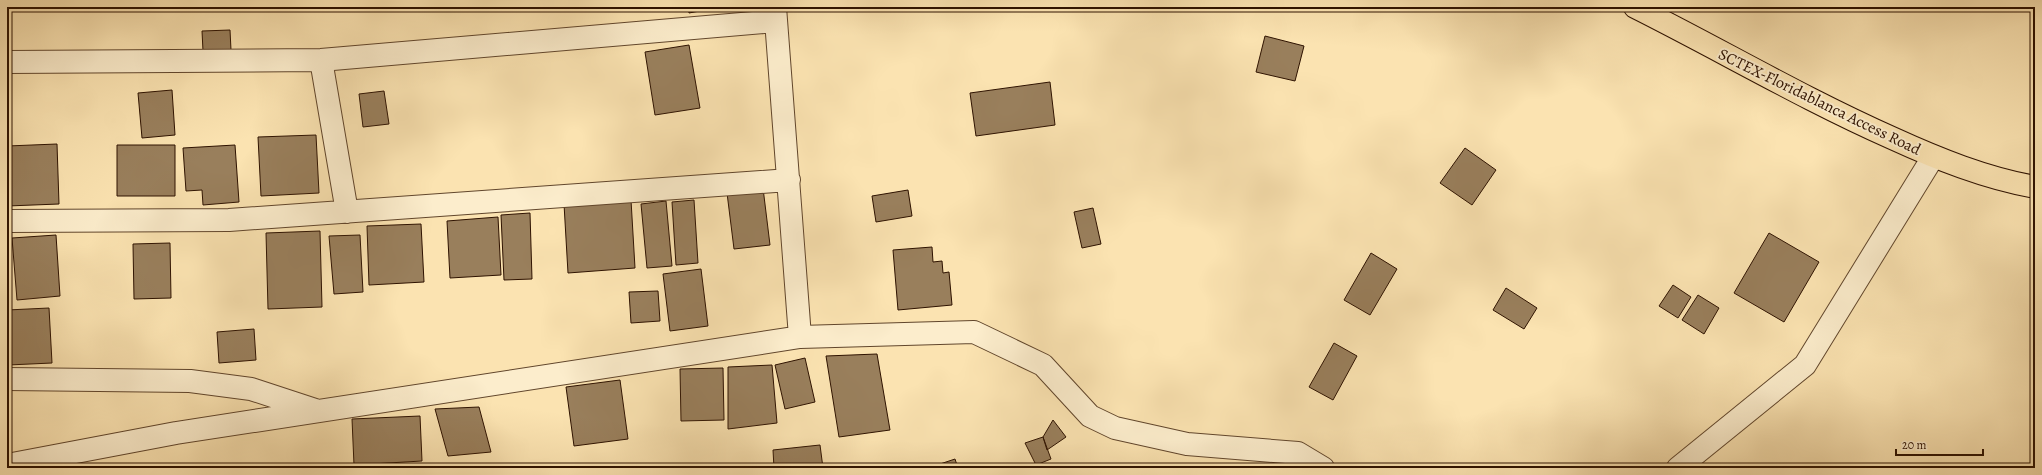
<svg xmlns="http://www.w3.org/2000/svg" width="2042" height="475" viewBox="0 0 2042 475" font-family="Alegreya,serif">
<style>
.building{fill:#997f5c;stroke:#2e1200}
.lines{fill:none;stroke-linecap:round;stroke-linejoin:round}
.minor-casing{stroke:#61462c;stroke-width:24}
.major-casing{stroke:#2e1200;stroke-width:24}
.minor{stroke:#fcedcc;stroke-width:22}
.major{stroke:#fbe3b1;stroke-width:22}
.labels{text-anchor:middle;stroke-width:4;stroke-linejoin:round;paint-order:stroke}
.street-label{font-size:16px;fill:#2e1200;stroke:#fcedcc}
</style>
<rect width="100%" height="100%" fill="#fbe3b1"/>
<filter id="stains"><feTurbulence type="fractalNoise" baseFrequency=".005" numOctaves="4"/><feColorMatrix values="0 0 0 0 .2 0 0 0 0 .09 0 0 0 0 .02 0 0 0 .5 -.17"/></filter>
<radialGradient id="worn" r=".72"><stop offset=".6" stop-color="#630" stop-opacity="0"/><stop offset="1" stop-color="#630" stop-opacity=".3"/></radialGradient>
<!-- building -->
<path class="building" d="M688,7h33l-32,6z
M230,30l1,20 -28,1 -1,-20z
M1265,36l39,10 -9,35 -39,-9z
M689,45l11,63 -45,7 -10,-63z
M1050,82l5,43 -79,11 -6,-43z
M172,90l3,45 -33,3 -4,-45z
M384,91l5,33 -26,3 -4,-33z
M316,135l3,58 -58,3 -3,-59z
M57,144l2,60 -52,2v-60z
M117,145h58v51h-58z
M235,145l4,57 -36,3 -1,-15 -16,1 -3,-43z
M1465,148l31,22 -24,35 -32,-22z
M763,188l7,57 -36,4 -7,-56z
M908,190l4,26 -36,6 -4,-26z
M631,200l4,68 -67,5 -4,-69z
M694,200l4,63 -22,2 -4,-63z
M666,201l6,65 -25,2 -6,-64z
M1093,208l8,36 -19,4 -8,-36z
M530,213l2,66 -28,1 -3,-65z
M498,217l3,58 -51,3 -3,-57z
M421,224l3,58 -55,3 -2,-59z
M320,231l2,76 -54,2 -2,-76z
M1769,233l50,29 -35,60 -50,-29z
M56,235l4,61 -43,4 -5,-62z
M360,235l3,57 -29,2 -5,-58z
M170,243l1,55 -37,1 -1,-55z
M932,247l1,15 9,-1 1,12 6,-1 3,33 -54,5 -5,-60z
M1371,253l26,16 -27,46 -26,-15z
M701,269l7,57 -38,5 -7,-57z
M1673,285l18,12 -13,21 -19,-12z
M1506,288l31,20 -13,21 -31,-19z
M658,291l2,30 -29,2 -2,-31z
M1698,295l21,13 -15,26 -22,-14z
M49,308l3,55 -44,2 -1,-55z
M254,329l2,31 -37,3 -2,-31z
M1334,343l23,13 -24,44 -24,-13z
M877,354l13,76 -51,7 -13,-81z
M805,358l10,44 -30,7 -10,-44z
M772,365l5,58 -49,6v-62z
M723,368l1,52 -43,1 -1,-52z
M620,380l8,59 -54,7 -8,-59z
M479,407l12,45 -43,4 -13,-47z
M420,416l2,45 -68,4 -2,-46z
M1053,420l13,17 -19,13 -4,-13z
M1043,437l8,22 -15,6 -11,-22z
M820,445l3,23h-49l-1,-18z
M955,459l3,9h-20l-1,-3z"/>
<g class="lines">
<defs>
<path id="minor" d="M775,7l25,330
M321,60l26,152
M7,62l314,-2 455,-39
M7,221l222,-1 560,-40
M7,379l183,2 61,8 64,21
M7,465l169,-32 624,-96 174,-5 69,33 47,51 25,12 72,16 111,9 25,15
M1678,468l127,-103 128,-208"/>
<path id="major" d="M1635,7c86,43 169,92 257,131 46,21 93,40 143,49"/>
</defs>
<!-- minor casing -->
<use href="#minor" class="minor-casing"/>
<!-- major casing -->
<use href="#major" class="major-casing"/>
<!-- minor -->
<use href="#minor" class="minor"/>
<!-- major -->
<use href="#major" class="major"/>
</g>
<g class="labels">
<!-- street labels -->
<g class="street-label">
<text transform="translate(1820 101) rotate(26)" y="6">SCTEX-Floridablanca Access Road</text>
</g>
</g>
<!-- margin -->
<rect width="2042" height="475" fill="none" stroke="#fbe3b1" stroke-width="24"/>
<rect x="8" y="8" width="2026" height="459" fill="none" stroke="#2e1200" stroke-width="2"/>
<rect x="12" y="12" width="2018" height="451" fill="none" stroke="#2e1200"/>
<!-- scale -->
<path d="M1896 449v6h87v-6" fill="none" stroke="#2e1200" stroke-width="2"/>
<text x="1902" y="449" font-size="12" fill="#2e1200" stroke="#fcedcc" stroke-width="3" paint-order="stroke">20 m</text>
<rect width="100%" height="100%" filter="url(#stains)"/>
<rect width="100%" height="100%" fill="url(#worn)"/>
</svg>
